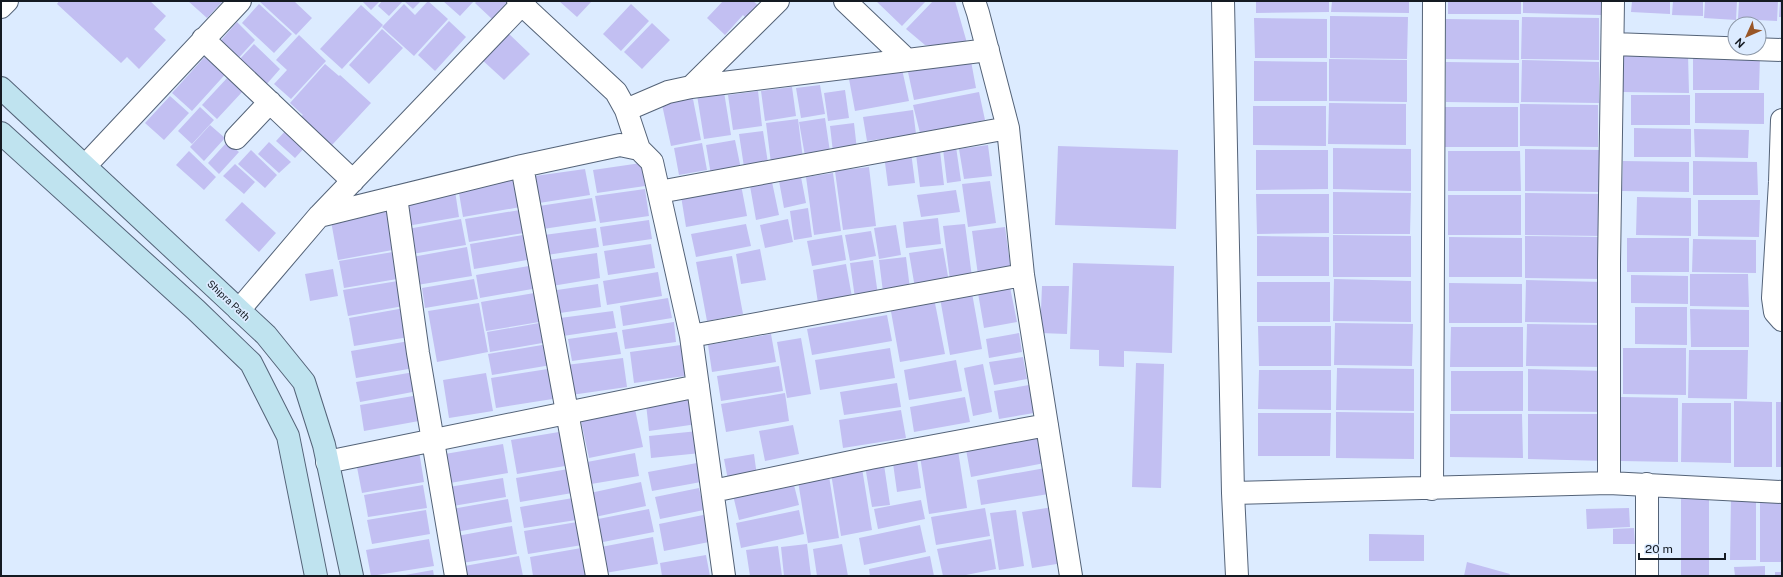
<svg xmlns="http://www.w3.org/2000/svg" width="1783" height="577" viewBox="0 0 1783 577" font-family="'Public Sans',sans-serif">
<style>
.building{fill:#c2bff2}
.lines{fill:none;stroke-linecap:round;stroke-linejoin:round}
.street-casing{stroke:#546378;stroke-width:24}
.secondary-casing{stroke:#546378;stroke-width:24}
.street{stroke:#fff;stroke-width:22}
.secondary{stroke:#bfe3ef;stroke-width:22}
.labels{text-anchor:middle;stroke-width:3.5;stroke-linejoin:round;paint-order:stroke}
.street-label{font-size:10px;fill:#141a22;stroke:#dcebff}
</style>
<rect width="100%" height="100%" fill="#dcebff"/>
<!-- building -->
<path class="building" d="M59,1h91l16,15 -12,13 12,11 -27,29 -12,-12 -6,6 -64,-59z
M188,1h35l-16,17z
M259,1h35l18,17 -16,17z
M362,1h18l-9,9z
M382,1h21l-14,15 -11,-10z
M404,1h17l-8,8z
M428,1l20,18 -34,37 -32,-29 22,-23 11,11z
M443,1h31l-14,15z
M477,1h31l-16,18 -17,-16z
M559,1h33l-15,16z
M723,1h30l5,4 -12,13 -3,-3 -18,20 -18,-17z
M876,1h50l-24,25z
M933,1h22l12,42 -5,6 -37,-4 -19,-16z
M1256,1h73v11l-73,1z
M1332,1h77v12l-78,-1z
M1448,1h73v13h-73z
M1523,1h78v14l-78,-2z
M1632,1h38v13l-39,-2z
M1673,1h30v15l-31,-1z
M1705,1h32l-1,19 -32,-2z
M1739,1h39l-1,20 -39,-2z
M1780,1h2v16h-3z
M259,4l33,30 -18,19 -32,-30z
M631,4l18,17 -28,30 -18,-17z
M361,5l22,20 -41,44 -22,-20z
M1330,16l78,1 -1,42 -77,-1z
M1522,17l77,1v42l-78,-1z
M1254,18l73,1v39h-72z
M1446,19l73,1v40l-73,-1z
M449,21l17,16 -31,34 -17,-16z
M237,22l18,18 -21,23 -18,-17z
M652,23l18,17 -28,29 -18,-17z
M382,29l21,19 -34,36 -20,-19z
M506,31l24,23 -26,26 -24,-22z
M299,35l27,26 -35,38 -17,-15 13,-14 -11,-10z
M254,44l26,25 -15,17 -27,-25z
M210,51l20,18 -38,42 -20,-18z
M1622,53l66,1 1,39 -66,-1z
M1693,55l67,1 -1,34h-66z
M1329,59l78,1v42l-78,-1z
M1522,60l77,2v41l-78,-1z
M971,61l5,27 -62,12 -6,-28z
M1254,61l73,1v39h-73z
M1446,62l73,1v40l-73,-1z
M325,64l14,12 1,-1 31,28 -39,42 -31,-29 2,-1 -13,-12z
M902,69l7,32 -54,10 -6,-32z
M228,77l15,14 -26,28 -15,-14z
M820,85l5,29 -24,4 -5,-30z
M792,87l4,29 -31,5 -4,-30z
M845,90l4,28 -21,3 -4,-28z
M758,91l4,35 -29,4 -5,-35z
M724,92l7,43 -27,4 -7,-44z
M979,92l6,28 -65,13 -7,-28z
M1695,93h69v31l-69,-1z
M692,94l9,46 -30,6 -10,-46z
M1631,95h59v30h-59z
M170,96l19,17 -25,27 -19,-17z
M1329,103l77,1v41l-78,-1z
M1520,104l78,1v42l-78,-1z
M1253,106h73v40l-73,-1z
M200,107l14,13 -22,24 -14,-13z
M1445,107h73v40h-73z
M913,110l3,24 -49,7 -4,-24z
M825,118l5,34 -25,4 -6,-34z
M798,119l5,40 -32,4 -5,-40z
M854,123l3,27 -24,2 -3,-26z
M210,125l15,13 -21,23 -14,-14z
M288,128l19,17 -12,13 -19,-17z
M1634,128l57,1v28h-57z
M1694,129l55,1 -1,28 -53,-1z
M763,131l5,32 -24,4 -5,-33z
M735,140l6,29 -30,6 -5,-30z
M227,142l12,10 -20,22 -11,-11z
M269,142l22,20 -12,11 -21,-19z
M702,143l5,27 -28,5 -5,-27z
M988,145l4,31 -28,3 -5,-30z
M1058,146l120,4 -2,79 -121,-4z
M956,147l5,34 -14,2 -4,-34z
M1333,148l78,1v42l-78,-2z
M1525,149l78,1 -1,42 -77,-1z
M251,150l26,25 -12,13 -27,-24z
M1256,150h72v39l-72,1z
M189,151l27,26 -12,13 -28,-25z
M940,151l4,34 -24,2 -4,-33z
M1448,151h72l1,40h-73z
M911,152l4,31 -27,3 -4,-31z
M1623,161l66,1v30l-67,-1z
M1693,161l64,1 1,33h-65z
M641,163l4,23 -48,7 -4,-23z
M235,164l20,18 -11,12 -21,-18z
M869,167l7,59 -33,4 -8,-59z
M585,169l5,26 -51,8 -4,-27z
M833,173l8,58 -27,4 -8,-58z
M521,177l5,29 -63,11 -5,-30z
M801,177l5,26 -22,5 -5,-27z
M990,181l6,42 -28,4 -6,-43z
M772,182l7,33 -23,5 -6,-34z
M741,185l6,31 -61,11 -5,-31z
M645,189l4,27 -49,7 -5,-27z
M956,190l4,22 -39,5 -4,-22z
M455,191l4,26 -52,9 -4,-26z
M1333,192l78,1 -1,41h-77z
M1525,193l78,1v42l-78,-1z
M1256,194h73v39l-72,1z
M1448,195h73v40h-73z
M1637,197l54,1v38l-55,-1z
M592,198l4,23 -53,8 -4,-23z
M1698,200h62l-1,37 -61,-1z
M242,202l34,31 -17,19 -34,-32z
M808,208l4,29 -18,3 -4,-29z
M526,209l4,23 -61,10 -4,-23z
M391,211l7,38 -60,11 -7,-39z
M938,218l3,26 -35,4 -3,-26z
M461,219l5,26 -54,9 -4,-25z
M788,219l5,23 -28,6 -5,-23z
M649,220l3,19 -49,7 -3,-19z
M746,224l5,22 -55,11 -5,-23z
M965,224l7,53 -22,3 -7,-54z
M896,225l5,30 -22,4 -5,-31z
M1005,227l6,44 -33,4 -6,-44z
M596,228l3,19 -52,8 -3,-20z
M871,231l5,25 -26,5 -5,-26z
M529,234l4,25 -59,10 -4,-25z
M842,235l4,25 -34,6 -5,-25z
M1333,235l78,1v41h-78z
M1257,236l72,1v39h-72z
M1525,236l78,1v42l-78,-1z
M1449,237l73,1v39h-73z
M1627,238h62v34h-62z
M1693,239l63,1v33l-64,-1z
M651,244l4,24 -47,7 -4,-24z
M467,247l5,29 -55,9 -5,-28z
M943,248l6,34 -34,6 -6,-35z
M760,249l6,31 -25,4 -5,-30z
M399,251l4,27 -59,10 -5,-27z
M597,253l3,25 -48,8 -4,-26z
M732,256l11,58 -36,7 -11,-59z
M906,257l4,32 -27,3 -4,-32z
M873,260l5,35 -23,3 -5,-35z
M1073,263l101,3 -2,87 -48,-2v16l-25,-1v-16l-29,-1z
M846,264l6,33 -34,6 -5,-33z
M535,265l3,23 -58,10 -4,-23z
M333,269l5,27 -28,5 -5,-27z
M658,272l4,24 -55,9 -4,-24z
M1690,274h58l1,33 -59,-1z
M1631,275l57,1v28l-57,-1z
M474,279l4,20 -53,9 -3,-20z
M1334,279l77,2v41l-78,-1z
M404,280l5,25 -61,11 -5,-26z
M1526,280l77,2v41l-78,-1z
M1257,282h73v40h-73z
M1449,283l73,1v39h-73z
M598,284l3,23 -41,6 -3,-23z
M1042,286h27l-2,48 -27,-1z
M1010,287l7,35 -33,6 -6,-35z
M540,292l5,29 -59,10 -5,-29z
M972,293l10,56 -32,6 -10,-57z
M668,298l4,20 -49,8 -3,-20z
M934,298l11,56 -45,8 -10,-56z
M479,303l9,49 -51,10 -9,-51z
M410,307l5,29 -61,10 -5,-28z
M1635,307h52v38l-52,-1z
M1690,309l59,1v37h-58z
M613,311l3,17 -53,8 -3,-18z
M887,315l5,26 -80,14 -5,-26z
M545,322l3,20 -58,10 -3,-20z
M674,322l2,20 -51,7 -3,-19z
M1335,323l78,1 -1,42 -78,-1z
M1527,324l77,1v42l-78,-1z
M1258,326h73v40h-72z
M1451,327h72v40h-73z
M617,332l4,22 -49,7 -4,-22z
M1019,333l3,19 -33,6 -3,-19z
M771,334l5,28 -64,10 -4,-27z
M801,338l10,56 -24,4 -10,-56z
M415,340l5,27 -64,11 -5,-27z
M548,344l3,21 -59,10 -4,-21z
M681,345l4,31 -51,7 -4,-31z
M890,348l5,30 -75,12 -5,-30z
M1623,348h63v47l-63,-1z
M1689,350h59l-1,49 -59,-1z
M1023,357l4,22 -33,6 -5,-23z
M623,358l4,29 -56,8 -5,-30z
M956,360l6,31 -53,9 -5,-30z
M1136,363l28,1 -3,124 -29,-1z
M983,364l9,48 -19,4 -9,-48z
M779,366l4,25 -62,10 -4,-25z
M554,368l5,30 -63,10 -5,-30z
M1337,368l77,1v42l-78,-1z
M1528,369l78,2v41l-78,-1z
M1259,370h72v40l-73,-1z
M420,371l3,19 -63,12 -4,-20z
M1451,371h72v40h-72z
M486,373l7,38 -44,7 -6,-38z
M897,383l4,24 -57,8 -4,-23z
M1029,385l5,28 -35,6 -5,-28z
M785,393l4,28 -63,11 -5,-28z
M425,394l5,25 -66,12 -4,-26z
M965,397l5,25 -56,10 -4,-25z
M1621,397l57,1v64l-57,-1z
M693,398l4,26 -48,7 -3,-27z
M1734,401l38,1v65h-38z
M1776,402h6v65h-6z
M1682,403h49v60l-50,-1z
M635,409l8,38 -54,11 -8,-37z
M901,410l5,28 -63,10 -4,-28z
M1336,412l78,1v46l-78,-1z
M1258,413h73l-1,43h-72z
M1450,414h72l1,44 -73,-1z
M1528,414h78v47l-78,-2z
M793,425l6,29 -34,7 -6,-30z
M1044,430l6,32 -79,15 -6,-33z
M565,431l6,34 -54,9 -6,-34z
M698,431l3,22 -50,5 -2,-22z
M503,444l5,29 -58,10 -5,-29z
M957,444l10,64 -38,6 -10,-64z
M419,451l5,31 -62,11 -6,-31z
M635,453l4,23 -48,8 -4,-22z
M916,453l5,35 -24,4 -5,-36z
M754,454l3,22 -29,4 -4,-21z
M883,458l7,47 -18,2 -8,-47z
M861,462l11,68 -31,6 -11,-69z
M697,463l4,19 -49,9 -4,-19z
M1051,467l4,26 -74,12 -4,-25z
M574,468l4,24 -58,10 -4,-24z
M828,470l11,68 -31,5 -11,-68z
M792,477l7,28 -60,15 -7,-29z
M503,478l3,19 -53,9 -4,-19z
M641,482l5,24 -51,11 -5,-24z
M423,485l4,23 -59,9 -4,-22z
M699,488l5,22 -44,9 -5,-22z
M1681,493h28v83h-28z
M579,497l4,22 -59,9 -4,-21z
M1731,498l25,1v61h-26z
M508,499l4,23 -56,10 -4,-23z
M1760,499h22v63h-22z
M921,500l4,19 -47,10 -4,-20z
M1059,506l10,56 -37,6 -10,-56z
M985,508l5,28 -54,9 -5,-28z
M1629,508l1,19 -43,2 -1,-20z
M649,509l5,23 -56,11 -5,-23z
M426,510l4,24 -58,10 -5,-24z
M799,510l5,24 -63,14 -5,-25z
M1016,510l8,56 -25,4 -9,-57z
M708,514l6,27 -50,10 -5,-27z
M583,521l5,23 -60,10 -4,-23z
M920,525l6,27 -62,13 -5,-27z
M512,526l5,28 -55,9 -5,-27z
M1634,528l1,16h-22v-15z
M1369,534l55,1v26h-55z
M653,537l5,27 -53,9 -4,-26z
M429,539l5,27 -63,10 -5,-26z
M991,539l5,30 -35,7h-18l-6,-27z
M807,544l4,32h-27l-3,-29z
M842,544l6,32h-31l-4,-27z
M778,546l4,30h-32l-4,-26z
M587,547l2,29h-56l-3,-19z
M706,555l4,21h-48l-2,-13z
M519,556l4,20h-62l-2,-9z
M930,556l4,20h-64l-1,-7z
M1467,562l43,12 -1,2h-45z
M1765,566v10h-30l-1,-9z
M433,570l1,6h-29v-1z
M1775,572h7v4h-7z"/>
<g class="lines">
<defs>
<path id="street" d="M518,1l98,91 10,18 13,39
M845,1l62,59
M974,1l4,12 30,115 15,147 48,301
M1223,1l10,492 4,83
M1,7l6,-6
M203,39l150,142
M1613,44l169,6
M691,87l87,-86
M626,110l42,-18 23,-5 297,-37
M1782,120l-2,62 -7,116 2,14 7,8
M236,138l34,-36
M85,166l155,-165
M522,166l75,410
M659,192l349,-64
M396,197l22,156 38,223
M319,216l203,-50 98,-21 19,4 13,13 39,174 33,240
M239,310l80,-94 206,-215
M691,336l332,-61
M327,462l371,-76
M1609,483v-220l4,-262
M1432,489l2,-488
M713,491l157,-33 177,-33
M1233,493l376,-10 173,9
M1647,576v-92"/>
<path id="secondary" d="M1,88l265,247 38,47 20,63 28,131
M1,133l195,177 55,53 37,73 28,140"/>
</defs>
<!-- street casing -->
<use href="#street" class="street-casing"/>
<!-- secondary casing -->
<use href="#secondary" class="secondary-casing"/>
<!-- street -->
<use href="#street" class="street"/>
<!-- secondary -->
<use href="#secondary" class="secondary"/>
</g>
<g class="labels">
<!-- street labels -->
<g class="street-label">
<text transform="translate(229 300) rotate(43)" y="4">Shipra Path</text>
</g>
</g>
<!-- border -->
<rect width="1783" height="577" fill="none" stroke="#141a22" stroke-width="4"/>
<!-- north arrow -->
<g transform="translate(1747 36) rotate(225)"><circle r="19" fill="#dcebff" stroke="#8c97a7"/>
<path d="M0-3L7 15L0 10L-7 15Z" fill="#995627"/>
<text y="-6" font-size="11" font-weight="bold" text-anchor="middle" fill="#141a22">N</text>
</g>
<!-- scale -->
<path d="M1639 553v6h86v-6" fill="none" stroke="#141a22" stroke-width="2"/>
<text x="1645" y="553" font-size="12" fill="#141a22" stroke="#dcebff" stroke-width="3" paint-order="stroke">20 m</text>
</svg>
